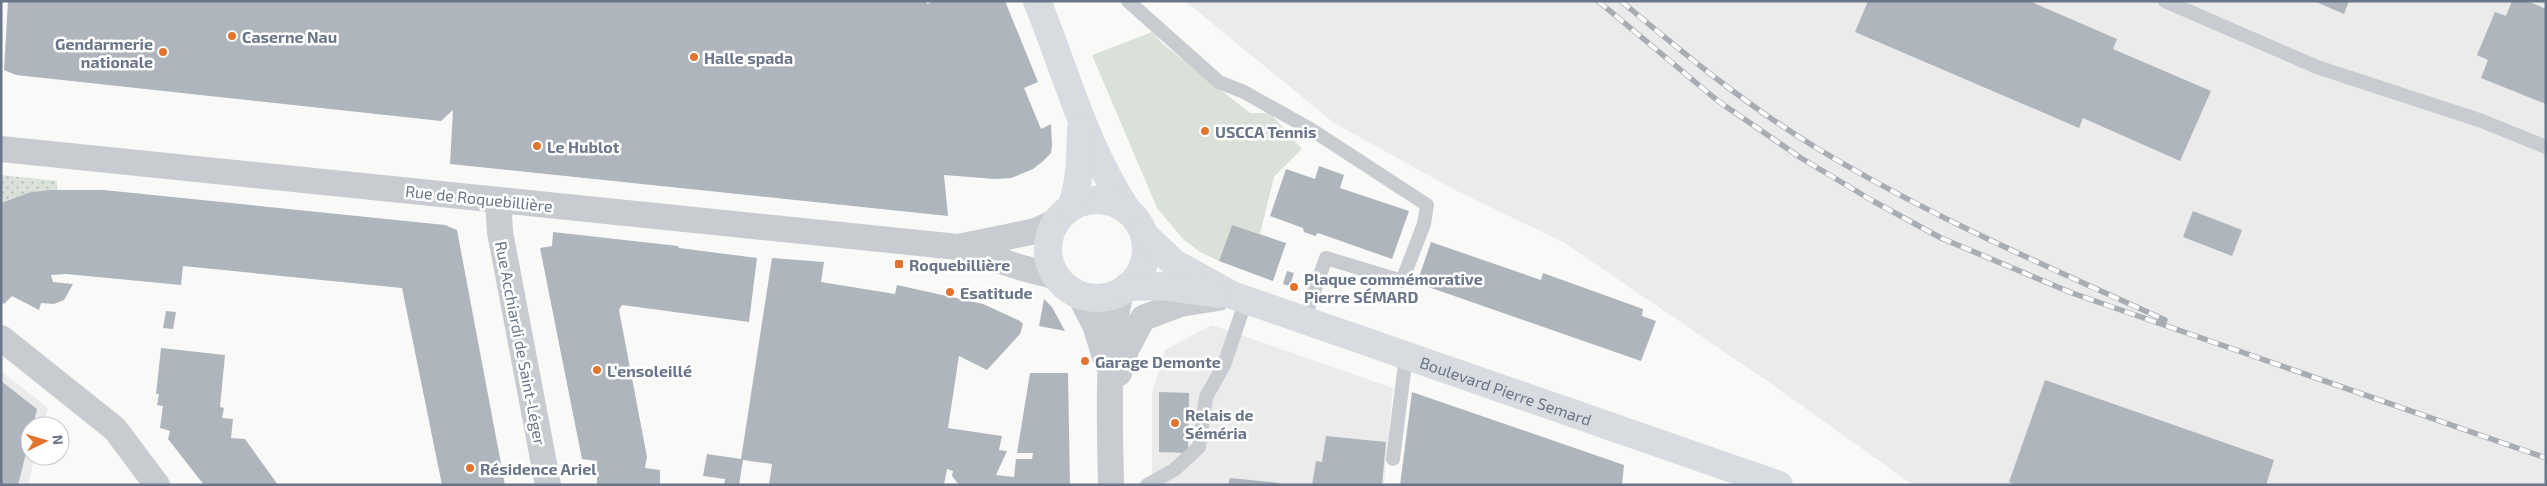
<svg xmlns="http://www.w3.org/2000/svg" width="2547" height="486" viewBox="0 0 2547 486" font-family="'Exo 2',sans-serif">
<defs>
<pattern id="green-dots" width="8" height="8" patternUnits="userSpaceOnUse" patternTransform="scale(1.25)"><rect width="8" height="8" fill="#dae1d8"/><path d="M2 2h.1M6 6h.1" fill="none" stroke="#b5bbb5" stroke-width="1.8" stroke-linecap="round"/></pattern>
</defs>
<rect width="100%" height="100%" fill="#f9faf7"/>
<path fill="#eaebea" d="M1185,1H2546V485H1913L1776,387L1563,242L1457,191L1334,123Z
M1212,325L1393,388L1384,485H1152V393L1165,350Z
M1,371L48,408L43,426H30V456H35L28,485H1Z"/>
<path fill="url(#green-dots)" d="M1,175L57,181V190L33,192L1,203Z"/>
<path fill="#dae1d8" d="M1152,32L1164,45L1250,113H1270L1302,149L1274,177L1260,234L1232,225L1219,261L1200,252L1183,239L1157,208L1092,55Z"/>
<path fill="#aeb5bc" d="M8,1H926L927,4L934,1H1005L1038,82L1024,88L1041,129L1051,124L1052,145L1051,153L1042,162L1033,169L1011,178L995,179L944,175L948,216L450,164L453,110L441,121L16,75L4,70Z
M1868,1H2029L2117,39L2113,49L2211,91L2180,161L2083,118L2079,128L1855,32Z
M2314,1H2349L2344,14Z
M2512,1H2527L2546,9V104L2481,78L2488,60L2477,55L2495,12L2506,16Z
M1319,166L1344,175L1340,188L1409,211L1392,259L1318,233L1315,236L1304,232L1303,228L1270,216L1286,169L1315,179Z
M51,190H104L445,225L457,230L505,485H442L402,288L183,266L181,285L66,274L51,275L53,282L73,284L64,300L54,304L41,303L39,310L12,296L4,304L1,302V203L31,192Z
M2193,211L2242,230L2232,256L2183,237Z
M1232,225L1286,243L1273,281L1219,261Z
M553,232L678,246L679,248L757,258L749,322L622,305L619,310L647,457L645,468L660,470V485H597V461L582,459L540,248L552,246Z
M1431,242L1541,280L1543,273L1643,309L1642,316L1656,321L1641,361L1417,283Z
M772,258L824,262L821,282L895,294L897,285L983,304L1020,321L1023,324L1020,334L987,370L959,356L948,428L1002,436L999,450L1007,451L996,475L1014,477L1016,459H1032L1033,453H1017L1030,373H1068L1070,485H959L952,476L953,471L947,469L944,485H769L772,464L743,460L739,485H724L725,479L703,476L707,454L741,459Z
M1287,271L1294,273L1290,286L1283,284Z
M1044,299L1052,307L1065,331L1039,326Z
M166,311L176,312L173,329L163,328Z
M161,348L225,355L220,407L224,408L222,418L233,419L231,438L245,439L278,485H204L168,439L170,431L160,428L163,406L157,405L159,394H156Z
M2045,380L2274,460L2266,485H2016L2009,482Z
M1,381L37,409L33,426H30V437L18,485H1Z
M1159,392L1189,393L1188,453L1159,452Z
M1412,392L1624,465L1622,485H1400Z
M1326,436L1386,442L1382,485H1312L1316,461L1322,462Z
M1230,478L1279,483V485H1228Z"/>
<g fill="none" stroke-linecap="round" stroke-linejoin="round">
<path stroke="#c8cbcf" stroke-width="14" d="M1128,1L1219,82L1244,92L1312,130L1427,205L1424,224L1402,281L1326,258L1304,320
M2165,1L2317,67L2482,121L2546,147
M1393,459L1406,356
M1147,485L1174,470L1199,447L1206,397L1224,365L1246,300"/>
<path stroke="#c8cbcf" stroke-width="26" d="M1,149L958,247L1019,267L1057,277
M498,200L500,232L548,485
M958,247L1036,231L1057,221
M1079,294L1095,325L1107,363
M1,338L115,429L157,485
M1119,373L1126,350L1143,318L1180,304L1218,298
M1111,485C1110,420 1106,355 1121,291"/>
<g stroke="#d8dbe0" stroke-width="28">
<path d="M1037,1C1066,72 1085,147 1128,211"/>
<circle cx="1097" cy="249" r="49"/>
<path d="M1071,207C1081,181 1080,156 1081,129"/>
<path id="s1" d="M1144,234L1174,263L1232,295L1779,485"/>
<path d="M1127,287L1160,286L1218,294"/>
</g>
<g stroke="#a8adb4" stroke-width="5.5">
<path id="rail" d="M1598,1L1718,101L1801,158L1873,201L1941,238L2072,293L2546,458
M1621,1C1683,53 1746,105 1815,147C1927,215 2046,266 2165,320"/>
</g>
<use href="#rail" stroke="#fff" stroke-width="4" stroke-dasharray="11" stroke-linecap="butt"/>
</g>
<g fill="#e3742e" stroke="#fff" stroke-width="2">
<circle cx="232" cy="36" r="5"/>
<circle cx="163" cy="52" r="5"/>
<circle cx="694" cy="57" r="5"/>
<circle cx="1205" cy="131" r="5"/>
<circle cx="537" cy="146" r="5"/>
<rect x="894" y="259" width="10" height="10" rx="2.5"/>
<circle cx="1294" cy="287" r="5"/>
<circle cx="950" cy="292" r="5"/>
<circle cx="1085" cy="361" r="5"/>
<circle cx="597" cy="370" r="5"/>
<circle cx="1175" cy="423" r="5"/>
<circle cx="470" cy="468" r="5"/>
</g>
<g text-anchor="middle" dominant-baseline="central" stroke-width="5" stroke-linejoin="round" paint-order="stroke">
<g font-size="16" font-weight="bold" fill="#697588" stroke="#fff" text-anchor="start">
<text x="242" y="36">Caserne Nau</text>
<text x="153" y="43" text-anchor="end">Gendarmerie<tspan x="153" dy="18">nationale</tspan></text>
<text x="704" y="57">Halle spada</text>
<text x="1215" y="131">USCCA Tennis</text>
<text x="547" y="146">Le Hublot</text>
<text x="909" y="264">Roquebillière</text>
<text x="1304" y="278">Plaque commémorative<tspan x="1304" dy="18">Pierre SÉMARD</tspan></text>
<text x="960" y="292">Esatitude</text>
<text x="1095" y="361">Garage Demonte</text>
<text x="607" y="370">L'ensoleillé</text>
<text x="1185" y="414">Relais de<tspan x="1185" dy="18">Séméria</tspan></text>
<text x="480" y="468">Résidence Ariel</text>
</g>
<g font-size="16" fill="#697588" stroke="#fff">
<text transform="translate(479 198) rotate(6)">Rue de Roquebillière</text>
<text transform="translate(521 343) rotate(79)">Rue Acchiardi de Saint-Léger</text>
<text stroke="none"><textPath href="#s1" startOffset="398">Boulevard Pierre Semard</textPath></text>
</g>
</g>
<rect width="2547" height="486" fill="none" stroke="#697588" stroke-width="5"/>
<g transform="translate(45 441) rotate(85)"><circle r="24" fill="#ffffff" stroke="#c3c8cf"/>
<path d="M0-4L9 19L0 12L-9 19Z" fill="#e3742e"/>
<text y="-8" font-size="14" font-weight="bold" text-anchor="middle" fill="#697588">N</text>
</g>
</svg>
